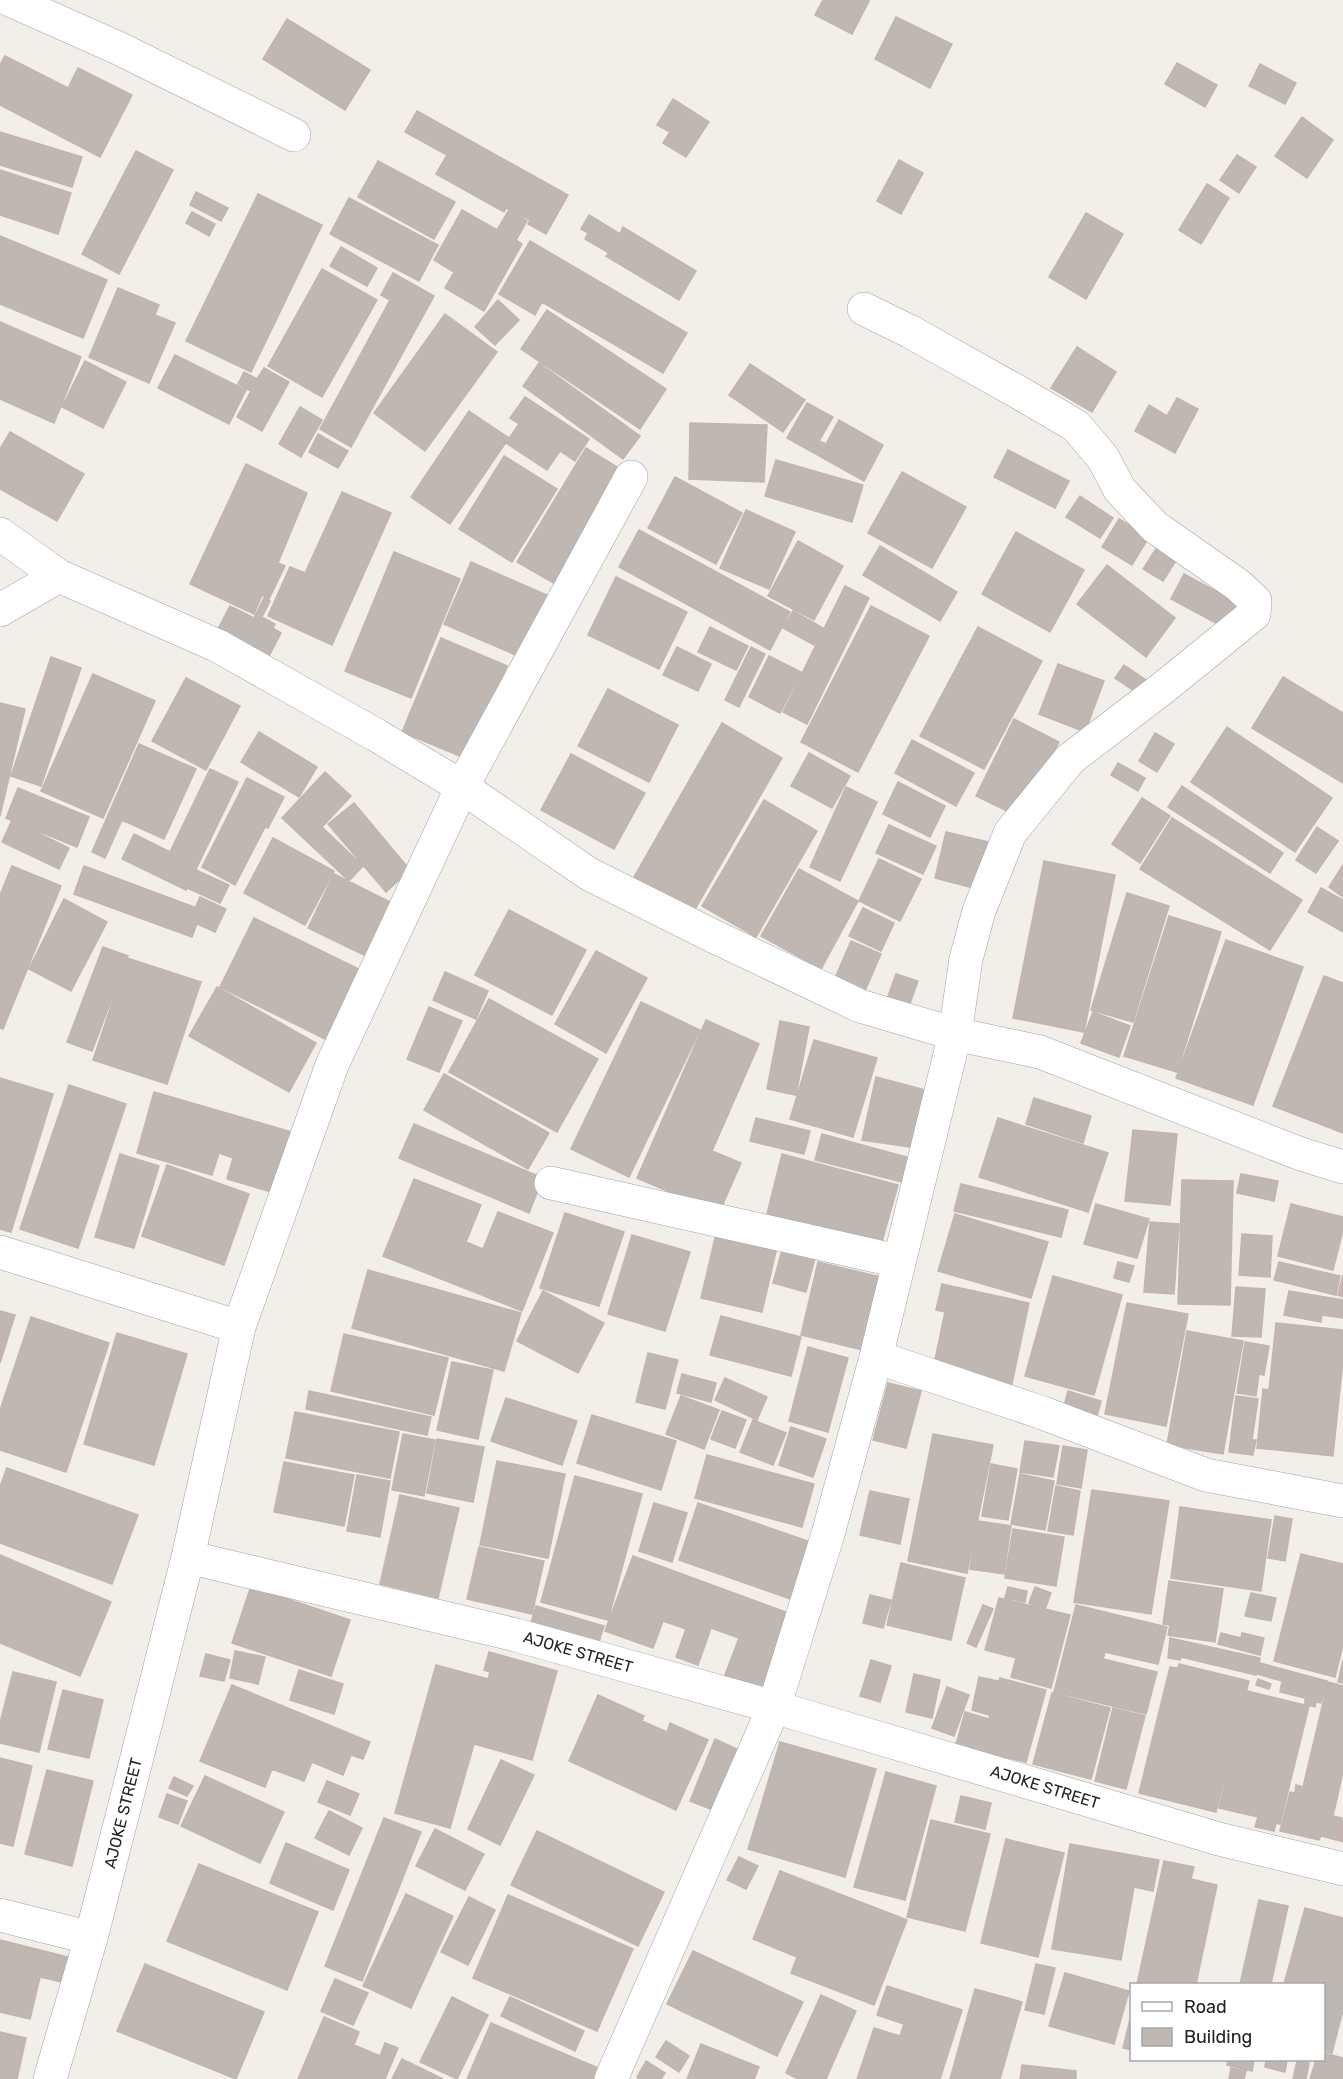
<svg xmlns="http://www.w3.org/2000/svg" width="1343" height="2079" viewBox="0 0 1343 2079" font-family="Rubik,sans-serif">
<rect width="100%" height="100%" fill="#f2eee9"/>
<path fill="#bfb7b2" stroke="#c3b4ac" stroke-width="1.5" d="M823,0H867L869,1L852,34L815,15Z
M896,17L952,44L930,88L875,59Z
M287,19L370,70L345,110L263,59Z
M5,56L68,88L78,68L132,95L100,157L0,105V65Z
M1177,63L1217,85L1205,107L1165,84Z
M1260,64L1296,83L1285,104L1249,86Z
M673,99L709,122L686,157L663,143L670,132L657,125Z
M417,111L568,195L546,234L528,224L530,220L506,208L504,212L436,174L447,155L405,132Z
M1302,117L1333,140L1307,178L1275,156Z
M0,132L82,157L72,187L0,165Z
M136,151L173,170L119,274L82,254Z
M1237,155L1256,167L1239,193L1220,180Z
M899,160L923,173L901,214L877,201Z
M378,161L455,202L434,239L358,197Z
M0,170L71,193L58,234L0,215Z
M1207,184L1229,198L1201,244L1179,230Z
M196,192L228,208L221,221L190,205Z
M258,194L322,225L251,372L186,341Z
M349,198L438,245L419,281L330,234Z
M462,210L497,230L509,210L527,221L516,240L522,244L484,311L445,288L454,272L434,260Z
M192,212L215,224L209,236L186,223Z
M1086,213L1123,234L1086,299L1049,277Z
M589,215L620,234L623,227L696,271L679,300L606,256L609,253L585,239L588,233L581,229Z
M0,236L107,280L83,338L0,304Z
M530,241L687,333L663,373L542,302L535,315L499,294Z
M341,247L377,268L367,286L330,266Z
M322,269L377,300L322,397L268,366Z
M393,273L434,296L351,447L320,429L390,300L381,295Z
M118,288L159,305L155,315L175,323L149,383L89,357Z
M498,300L519,320L495,345L475,327Z
M547,310L666,389L640,429L521,349Z
M445,314L497,352L425,451L374,413Z
M0,322L81,357L54,423L0,399Z
M1077,347L1116,372L1092,412L1051,388Z
M175,355L246,390L229,424L158,388Z
M85,361L126,382L103,428L62,407Z
M539,363L640,436L623,459L523,386Z
M750,364L805,400L783,432L729,395Z
M264,368L289,382L262,431L237,417L251,391L238,384L244,372L257,379Z
M525,397L589,439L575,461L560,451L547,470L506,443L519,424L510,418Z
M1177,398L1198,409L1175,453L1135,431L1149,405L1167,416Z
M807,403L833,417L819,441L826,444L839,420L883,445L864,481L787,438Z
M300,407L322,420L301,457L279,444Z
M469,411L509,438L450,524L411,497Z
M690,423L767,425L764,482L689,479Z
M10,432L84,474L57,521L0,489V449Z
M318,434L348,451L338,468L309,452Z
M586,448L625,472L557,585L517,562Z
M1008,450L1069,481L1055,508L994,477Z
M504,456L557,489L512,562L459,529Z
M776,460L863,485L852,522L765,496Z
M246,464L307,493L278,563L285,566L269,599L262,595L254,614L190,584Z
M902,472L966,507L932,568L868,533Z
M675,477L742,513L716,564L648,528Z
M342,492L391,513L332,645L268,616L290,567L305,573Z
M1080,496L1113,518L1100,538L1066,517Z
M746,510L795,532L769,589L720,568Z
M1119,519L1149,537L1132,565L1102,547Z
M639,530L790,612L770,650L619,567Z
M1016,532L1084,570L1050,632L982,594Z
M798,541L843,566L814,620L768,596Z
M1159,544L1179,556L1163,581L1143,569Z
M880,546L957,592L940,621L863,575Z
M394,552L460,579L411,698L345,671Z
M471,562L551,597L525,659L444,624Z
M1107,565L1175,618L1146,657L1077,604Z
M1184,574L1240,604L1227,629L1171,599Z
M616,577L687,612L659,669L588,635Z
M845,586L869,598L807,724L783,712Z
M264,598L270,601L262,617L275,624L273,628L281,633L269,656L218,629L230,606L254,618Z
M871,606L929,636L858,772L801,742Z
M793,611L823,628L814,645L783,628Z
M710,627L748,646L736,670L698,652Z
M978,627L1042,661L984,769L920,736Z
M441,638L507,666L467,759L402,732Z
M677,647L711,664L698,691L663,675Z
M751,647L765,654L739,707L725,700Z
M769,656L801,672L780,713L749,697Z
M51,657L81,668L41,786L11,776Z
M1058,664L1104,681L1085,732L1039,714Z
M1124,665L1149,682L1140,695L1115,678Z
M93,674L155,701L103,818L41,791Z
M1283,677L1343,713V783L1252,728Z
M186,678L240,706L206,770L152,741Z
M608,689L678,725L649,782L578,746Z
M0,703L25,709L0,816Z
M1014,719L1059,742L1021,818L976,796Z
M722,723L782,758L690,918L630,884Z
M1227,727L1332,798L1295,852L1191,782Z
M259,732L317,767L299,797L241,762Z
M1155,733L1174,744L1157,772L1139,761Z
M912,740L974,773L956,806L895,773Z
M139,744L196,769L164,839L122,820L105,858L92,852Z
M809,753L850,776L832,808L791,786Z
M571,754L645,793L614,849L541,810Z
M1118,763L1145,778L1138,791L1111,775Z
M210,769L238,782L186,890L122,859L134,834L170,852Z
M325,772L351,796L322,827L363,866L349,881L282,818Z
M247,778L284,797L268,828L265,827L235,885L202,867Z
M898,782L945,806L930,837L883,814Z
M1182,786L1283,853L1270,873L1168,807Z
M846,787L877,802L840,881L810,867Z
M18,788L89,817L77,847L6,818Z
M1142,798L1170,816L1140,863L1112,844Z
M764,800L817,831L756,937L702,906Z
M354,803L410,870L386,892L328,824Z
M1172,818L1302,900L1270,950L1140,869Z
M12,820L69,848L59,869L2,842Z
M889,825L936,846L923,874L876,853Z
M1317,827L1338,841L1316,873L1296,860Z
M946,832L997,844L985,891L935,878Z
M273,838L334,871L305,925L244,893Z
M879,859L921,879L900,921L859,901Z
M1044,861L1115,875L1084,1032L1013,1018Z
M1343,865V897L1329,887Z
M12,866L61,886L3,1029L0,1028V895Z
M84,866L202,910L192,937L74,894Z
M799,869L858,901L821,969L761,936Z
M196,870L229,885L220,903L187,888Z
M334,874L394,904L368,957L308,928Z
M1321,888L1343,900V932L1308,912Z
M1127,893L1169,906L1133,1022L1091,1010Z
M200,897L226,909L215,932L197,924L204,910L196,906Z
M64,899L107,922L71,991L29,969Z
M863,908L894,923L881,951L849,936Z
M509,910L586,950L552,1015L475,975Z
M1169,916L1221,932L1177,1072L1124,1056Z
M254,918L363,971L329,1041L220,987Z
M1226,940L1303,967L1253,1105L1176,1078Z
M851,941L881,954L865,991L835,978Z
M103,947L128,956L92,1051L67,1042Z
M596,951L647,978L606,1053L555,1024Z
M127,958L201,982L167,1084L93,1060Z
M445,972L488,991L476,1019L433,1000Z
M896,974L918,981L908,1009L886,1002Z
M1324,976L1343,983V1133L1273,1106Z
M217,987L316,1043L289,1092L189,1036Z
M489,999L598,1059L557,1132L449,1072Z
M641,1002L700,1030L629,1177L571,1149Z
M429,1007L462,1021L439,1072L407,1059Z
M1093,1012L1130,1026L1119,1057L1081,1043Z
M706,1020L759,1044L712,1151L741,1163L719,1213L637,1178Z
M780,1021L809,1027L796,1095L767,1089Z
M814,1040L877,1058L853,1137L790,1119Z
M444,1074L549,1133L528,1169L424,1110Z
M876,1077L933,1092L917,1148L862,1140Z
M0,1078L53,1094L11,1232L0,1229Z
M69,1085L126,1104L78,1248L20,1229Z
M154,1092L302,1135L285,1196L227,1179L233,1158L219,1153L212,1175L137,1153Z
M1034,1098L1091,1116L1083,1143L1026,1124Z
M756,1118L810,1131L804,1154L750,1141Z
M998,1118L1108,1153L1088,1212L979,1177Z
M414,1124L543,1178L529,1213L399,1158Z
M1133,1130L1177,1134L1170,1205L1125,1201Z
M822,1134L921,1161L914,1185L815,1160Z
M120,1154L159,1166L134,1248L95,1237Z
M782,1154L898,1185L881,1245L767,1214Z
M167,1165L249,1194L224,1265L142,1236Z
M1241,1174L1278,1181L1274,1201L1237,1193Z
M414,1179L481,1205L466,1242L483,1249L498,1212L553,1233L522,1311L383,1256Z
M1182,1180L1233,1181L1230,1305L1178,1304Z
M961,1184L1068,1210L1061,1237L954,1211Z
M1096,1204L1149,1219L1137,1258L1084,1244Z
M1291,1204L1343,1217V1230L1333,1270L1278,1256Z
M565,1213L624,1232L599,1306L540,1288Z
M955,1214L1048,1242L1031,1298L938,1271Z
M1150,1222L1179,1224L1174,1294L1144,1292Z
M716,1234L777,1247L762,1312L701,1298Z
M1242,1234L1272,1236L1270,1277L1239,1275Z
M632,1235L690,1252L665,1331L608,1314Z
M782,1250L815,1258L806,1292L773,1283Z
M818,1262L885,1278L867,1351L801,1335Z
M1118,1262L1134,1266L1129,1282L1114,1278Z
M1279,1262L1340,1276L1336,1295L1274,1280Z
M368,1270L521,1313L504,1371L352,1328Z
M1343,1275V1297L1338,1295Z
M1053,1276L1122,1295L1094,1395L1025,1376Z
M942,1284L1029,1303L1010,1393L933,1369L945,1312L936,1310Z
M1236,1287L1265,1289L1261,1337L1232,1336Z
M543,1291L604,1323L578,1373L517,1341Z
M1289,1291L1343,1300V1318L1322,1315L1321,1322L1284,1315Z
M1127,1303L1188,1314L1166,1426L1105,1414Z
M0,1311L15,1315L0,1363Z
M721,1316L801,1337L791,1376L710,1355Z
M31,1317L109,1343L66,1472L0,1450V1410Z
M1276,1323L1343,1330V1360L1333,1456L1257,1448L1263,1389L1269,1390Z
M1187,1331L1243,1341L1223,1454L1167,1445Z
M117,1333L187,1354L154,1465L84,1444Z
M344,1334L448,1358L434,1415L331,1391Z
M1245,1342L1269,1346L1264,1375L1259,1374L1256,1396L1237,1393Z
M808,1347L848,1358L828,1432L789,1421Z
M648,1353L678,1360L665,1409L636,1402Z
M452,1362L493,1370L478,1439L437,1430Z
M682,1374L716,1383L711,1402L677,1393Z
M725,1378L767,1397L757,1420L715,1400Z
M888,1383L921,1391L906,1448L873,1440Z
M309,1391L431,1417L427,1435L306,1409Z
M1068,1391L1101,1401L1096,1420L1063,1410Z
M681,1396L719,1410L704,1449L666,1434Z
M1236,1396L1258,1399L1252,1440H1256L1253,1455L1229,1452Z
M506,1398L577,1421L562,1465L491,1441Z
M722,1411L746,1420L735,1448L711,1439Z
M295,1412L399,1432L390,1478L286,1458Z
M592,1415L676,1441L661,1490L577,1463Z
M753,1420L786,1433L773,1465L740,1452Z
M791,1427L826,1439L813,1477L779,1465Z
M403,1434L435,1440L424,1496L392,1490Z
M933,1434L993,1445L967,1573L908,1561Z
M437,1439L484,1447L473,1502L427,1493Z
M1025,1441L1059,1446L1053,1477L1020,1472Z
M1063,1446L1087,1450L1081,1488L1057,1484Z
M707,1455L814,1484L802,1527L695,1498Z
M497,1461L565,1474L548,1558L480,1545Z
M284,1462L354,1475L344,1526L274,1512Z
M991,1464L1017,1469L1008,1520L982,1516Z
M7,1468L138,1515L112,1584L0,1543V1487Z
M1020,1474L1054,1481L1045,1530L1011,1524Z
M357,1475L390,1481L380,1537L347,1531Z
M575,1476L642,1494L608,1620L541,1602Z
M1056,1486L1080,1491L1073,1535L1048,1531Z
M1092,1490L1169,1501L1151,1614L1074,1602Z
M870,1491L909,1499L900,1544L860,1535Z
M400,1495L459,1508L438,1598L380,1584Z
M654,1503L687,1513L672,1562L639,1551Z
M698,1503L819,1545L799,1602L679,1560Z
M1180,1507L1271,1520L1261,1591L1171,1578Z
M1275,1516L1292,1519L1285,1561L1268,1558Z
M978,1521L1011,1526L1004,1574L970,1569Z
M1013,1529L1064,1537L1056,1586L1005,1578Z
M479,1547L544,1561L532,1614L467,1599Z
M1301,1554L1343,1564V1645L1335,1677L1274,1661Z
M0,1555L111,1602L80,1676L0,1643Z
M633,1556L799,1617L771,1692L725,1675L739,1638L711,1628L698,1665L676,1657L686,1629L663,1621L653,1648L605,1631Z
M901,1563L965,1578L951,1640L887,1625Z
M254,1577L282,1586L279,1596L350,1620L331,1676L232,1643Z
M1169,1581L1223,1589L1215,1642L1168,1635L1170,1625L1163,1624Z
M1008,1587L1027,1591L1025,1602L1005,1598Z
M1035,1587L1051,1593L1045,1609L1029,1603Z
M1251,1593L1276,1598L1271,1621L1245,1616Z
M870,1595L891,1600L883,1628L863,1623Z
M999,1598L1070,1615L1051,1688L1011,1677L1016,1658L985,1650Z
M983,1605L993,1609L976,1647L967,1643Z
M1076,1605L1167,1627L1158,1664L1105,1652L1103,1659L1157,1672L1146,1714L1054,1692Z
M536,1606L604,1626L597,1648L530,1627Z
M1221,1633L1241,1638L1242,1633L1264,1638L1260,1655L1218,1644Z
M1170,1638L1260,1658L1256,1675L1181,1657L1180,1660L1168,1658Z
M235,1651L265,1657L258,1684L230,1678Z
M489,1652L557,1671L532,1760L474,1744L450,1828L395,1813L436,1665L488,1679L490,1672L484,1670Z
M206,1654L230,1660L224,1681L200,1676Z
M871,1660L891,1666L880,1702L860,1696Z
M1343,1660V1683L1338,1682Z
M1260,1663L1327,1681L1321,1703L1316,1702L1315,1707L1305,1704V1698L1280,1692L1282,1681L1257,1674Z
M1179,1664L1249,1681L1216,1812L1139,1793L1170,1667L1178,1668Z
M299,1670L343,1684L334,1714L290,1700Z
M13,1672L56,1682L39,1752L0,1743V1723Z
M914,1674L940,1680L932,1718L906,1712Z
M979,1677L998,1681L989,1715L972,1710Z
M1000,1678L1046,1690L1026,1762L1004,1757L1002,1765L954,1752L965,1712L989,1719Z
M1258,1679L1271,1684L1269,1689L1256,1685Z
M1328,1682L1343,1686V1772L1333,1816L1342,1818L1337,1840L1321,1836L1319,1840L1280,1831L1290,1792L1295,1793L1296,1785L1303,1787Z
M232,1685L370,1742L363,1759L351,1755L343,1775L312,1762L304,1781L272,1769L265,1787L200,1761Z
M947,1687L969,1695L954,1736L932,1728Z
M63,1690L103,1700L89,1758L48,1749Z
M1247,1691L1309,1706L1280,1824L1276,1823L1274,1831L1255,1827L1258,1817L1219,1808Z
M1052,1693L1110,1708L1091,1779L1033,1764Z
M598,1695L644,1716L642,1721L667,1732L670,1723L708,1740L676,1810L569,1761Z
M1113,1708L1145,1716L1126,1789L1095,1781Z
M715,1739L745,1753L721,1813L690,1801Z
M780,1742L876,1769L845,1877L748,1849Z
M0,1758L32,1766L13,1846L0,1843Z
M501,1760L534,1775L500,1845L468,1829Z
M47,1770L93,1781L72,1866L25,1854Z
M886,1772L936,1786L905,1900L854,1887Z
M205,1776L284,1812L260,1863L181,1826Z
M174,1777L193,1786L187,1796L169,1788Z
M327,1781L359,1794L350,1815L318,1802Z
M167,1794L187,1801L178,1824L159,1817Z
M961,1796L991,1803L985,1829L955,1822Z
M329,1811L362,1828L349,1855L315,1838Z
M384,1818L421,1832L362,1981L325,1966Z
M931,1820L990,1834L965,1931L907,1917Z
M1343,1820V1842L1338,1840Z
M435,1829L484,1854L465,1890L416,1866Z
M537,1831L664,1892L638,1946L511,1885Z
M1006,1839L1064,1853L1038,1957L981,1943Z
M286,1843L349,1870L333,1910L270,1883Z
M1070,1844L1159,1860L1153,1891L1134,1887L1121,1960L1052,1949Z
M739,1857L758,1866L746,1889L727,1880Z
M1164,1861L1194,1867L1191,1879L1217,1885L1196,1984H1137Z
M199,1864L318,1912L287,1990L167,1941Z
M780,1871L907,1920L874,2005L791,1973L797,1957L753,1939Z
M406,1894L453,1916L411,2008L363,1986Z
M508,1895L633,1949L597,2031L473,1978Z
M469,1897L495,1910L468,1965L441,1952Z
M1259,1900L1288,1906L1271,1984H1240Z
M1305,1908L1343,1918V2010L1332,2053L1324,2051V1984H1284Z
M0,1940L68,1957L62,1982L40,1977L30,2019L0,2012Z
M693,1951L803,2002L777,2056L667,2004Z
M145,1964L264,2012L236,2079L117,2031Z
M1036,1964L1055,1968L1044,2014L1025,2010Z
M1065,1973L1129,1991L1114,2044L1049,2026Z
M335,1979L368,1993L353,2025L321,2011Z
M887,1986L962,2010L940,2079H857L874,2028L900,2036L904,2024L877,2015Z
M975,1989L1022,2002L1000,2079H950Z
M821,1995L856,2011L826,2079H798L786,2073Z
M452,1997L488,2015L457,2079L420,2062Z
M510,1997L584,2031L575,2051L501,2016Z
M685,1998L702,2005L696,2018L679,2010Z
M1132,2011V2050L1123,2048Z
M324,2017L359,2032L354,2045L380,2056L385,2043L398,2048L385,2079H298Z
M491,2023L603,2070L600,2079H467Z
M0,2032L26,2038L17,2079H0Z
M666,2041L689,2056L679,2072L656,2057Z
M701,2044L759,2067L754,2079H687Z
M1324,2053L1343,2058V2079H1310L1316,2060H1324Z
M402,2059L443,2079H392Z
M1228,2060H1254L1252,2071L1227,2065Z
M1266,2060H1287L1285,2072L1265,2067Z
M646,2061L665,2073L661,2079H640L637,2077Z
M1297,2061L1309,2063L1306,2079H1293Z
M1022,2065L1076,2071V2079H1020Z
M1231,2068L1246,2071L1244,2079H1229Z"/>
<g fill="none" stroke-linecap="round" stroke-linejoin="round">
<g stroke="#a3a3a3" stroke-width="34">
<path id="minor" d="M10,0L118,48L294,135
M0,534L59,576L218,646L376,735L462,787L589,874L713,936L860,1006L955,1034L1040,1052L1301,1154L1343,1167
M0,610L59,576
M551,1183L898,1261
M0,1252L239,1327
M876,1357L1043,1413L1206,1475L1343,1501
M188,1557L239,1327L332,1065L462,787L631,477
M0,1915L91,1938L50,2079
M91,1938L188,1557L516,1635L774,1707L1219,1839L1343,1869
M611,2079L774,1707L828,1534L876,1357L955,1034L966,959L979,911L1010,833L1070,759L1163,688L1254,614L1255,601L1238,585L1155,527L1120,490L1103,458L1076,426L1025,396L911,332L864,309"/>
</g>
<use href="#minor" stroke="#fff" stroke-width="33"/>
</g>
<g text-anchor="middle" dominant-baseline="central" stroke-width="4.5" stroke-linejoin="round" paint-order="stroke">
<g font-size="16" fill="#222" stroke="#fff">
<text transform="translate(578 1652) rotate(16)">AJOKE STREET</text>
<text transform="translate(1045 1787) rotate(17)">AJOKE STREET</text>
<text transform="translate(123 1813) rotate(-76)">AJOKE STREET</text>
</g>
</g>
<rect x="1130" y="1983" width="195" height="78" fill="#ffffff" stroke="#a7a7a7" stroke-width="1.5"/>
<rect x="1142" y="2002" width="30" height="9" fill="#ffffff" stroke="#a7a7a7" stroke-width="1.5"/>
<text x="1184" y="2013" font-size="18" fill="#222222">Road</text>
<rect x="1142" y="2028" width="30" height="18" fill="#bfb7b2" stroke="#a7a7a7" stroke-width="1.5"/>
<text x="1184" y="2043" font-size="18" fill="#222222">Building</text>
</svg>
